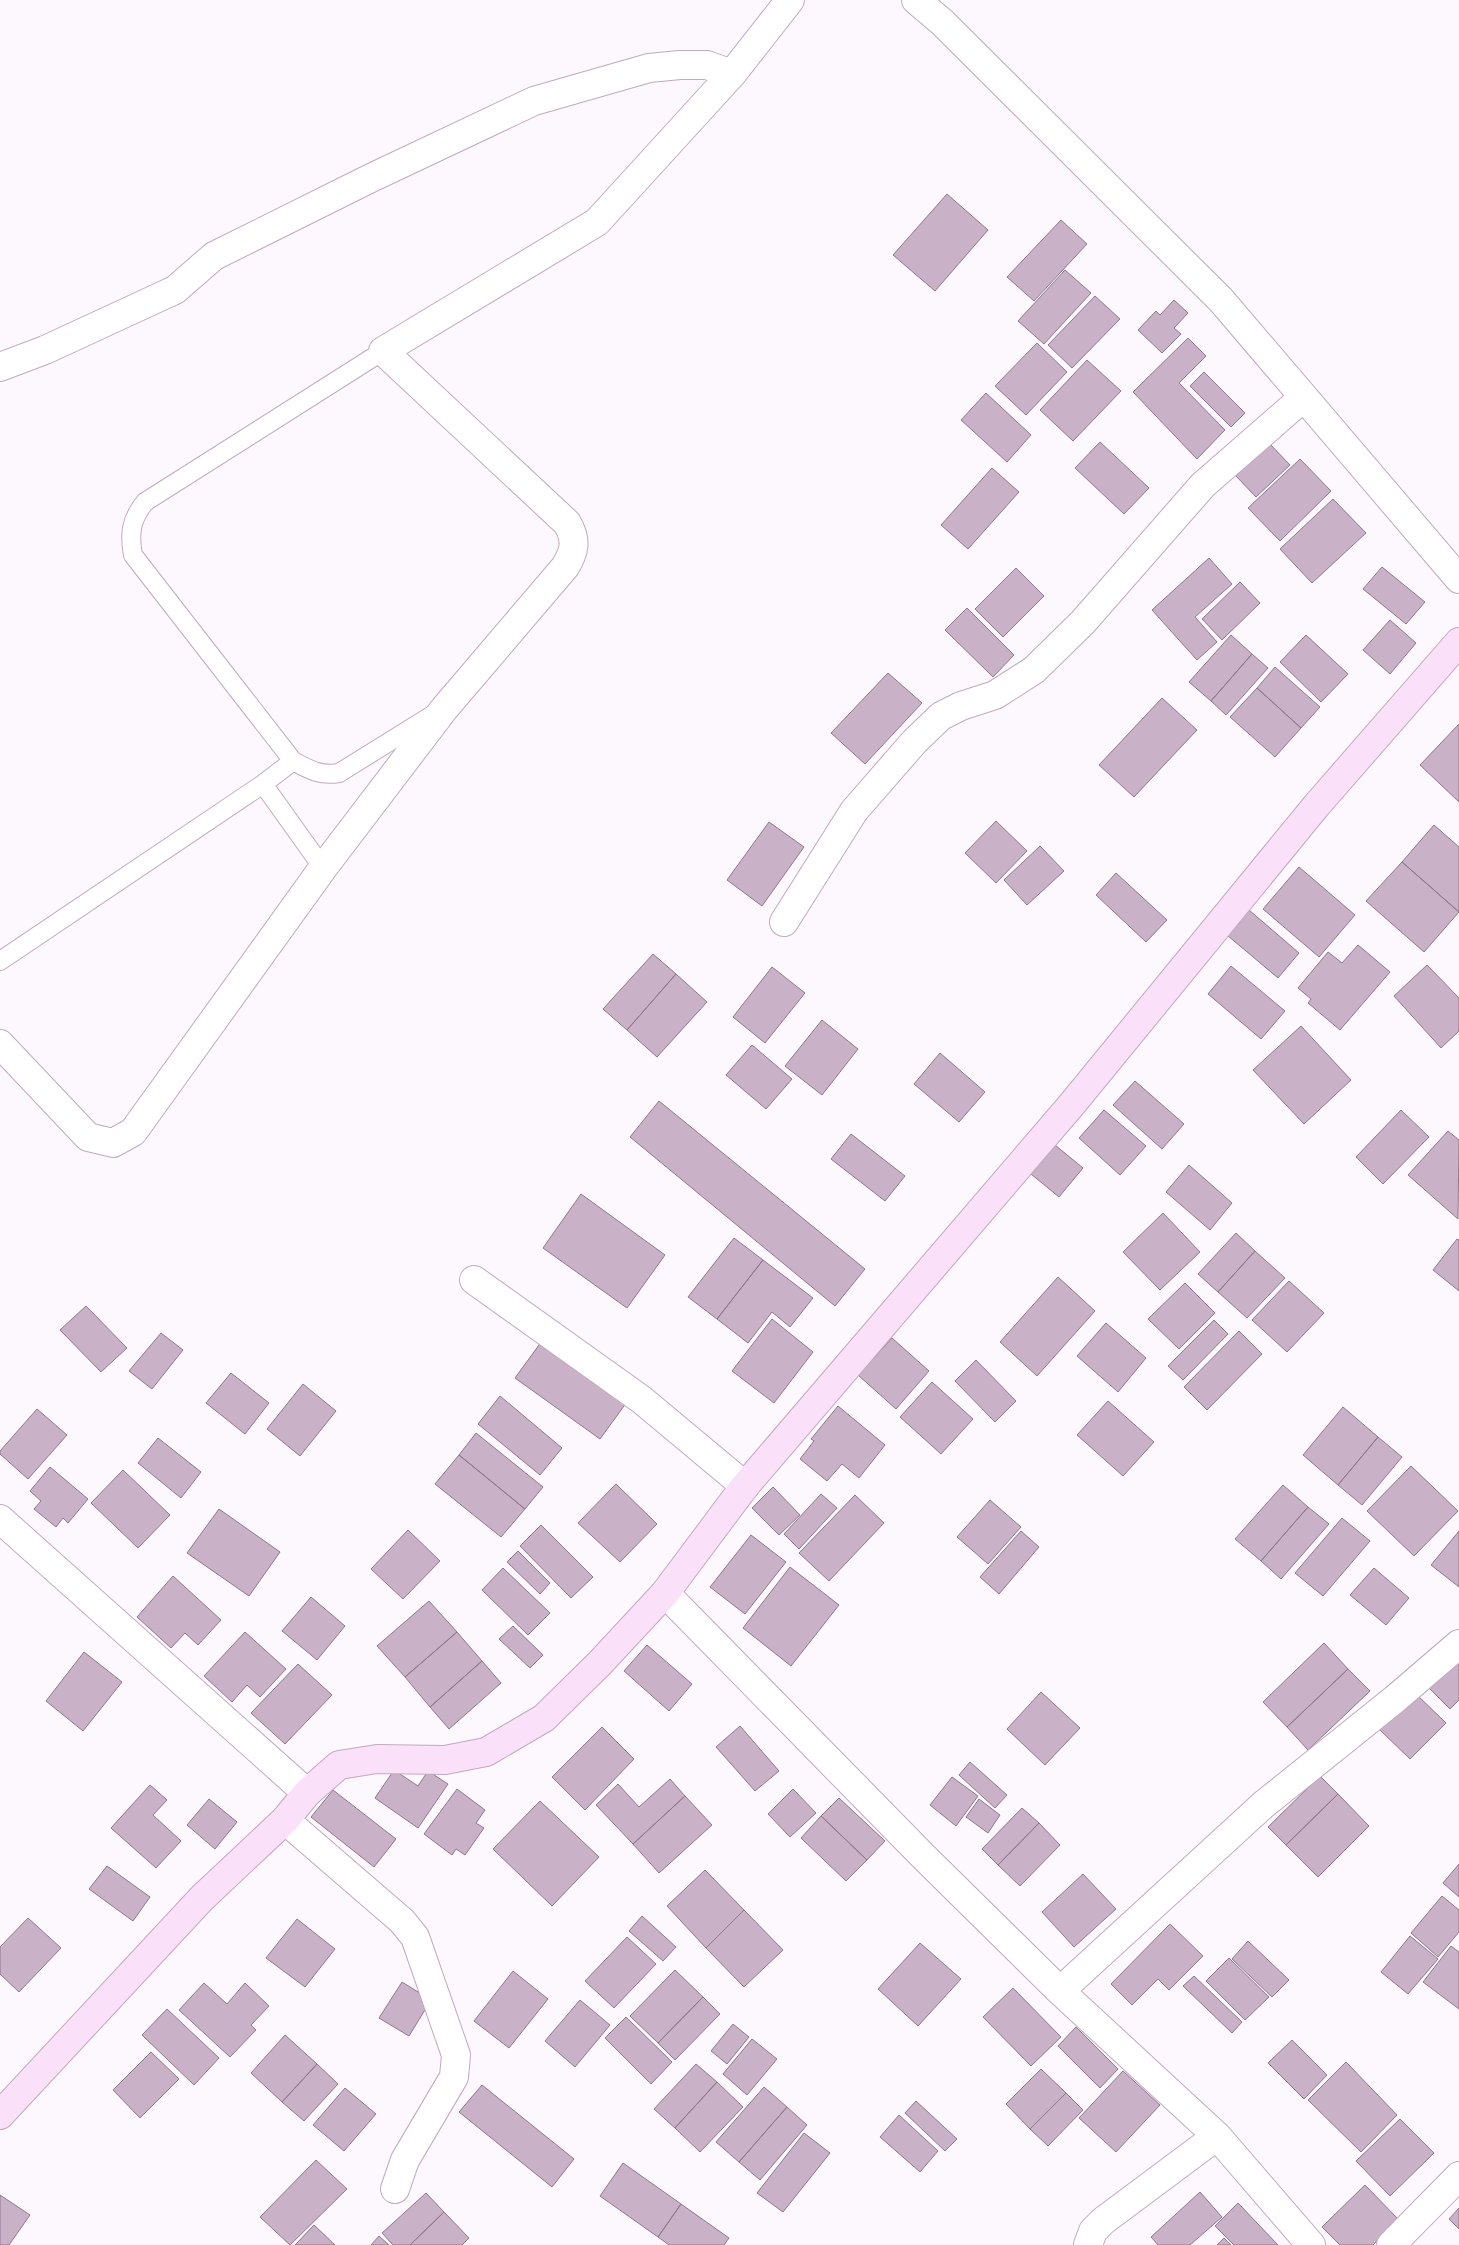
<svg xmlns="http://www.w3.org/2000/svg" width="1459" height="2245" viewBox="0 0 1459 2245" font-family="'Fira Sans Condensed',sans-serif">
<rect width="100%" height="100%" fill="#fdf8fd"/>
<path fill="#c9b1c8" stroke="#8e788d" d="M947,194L988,230L935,291L893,255Z
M1061,220L1087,244L1034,301L1007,277Z
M1065,270L1091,293L1044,344L1018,321Z
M1095,296L1120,319L1072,368L1048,345Z
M1174,300L1188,313L1174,328L1181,334L1162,353L1138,330L1156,311L1160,315Z
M1188,338L1206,356L1179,383L1225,430L1197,459L1133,392Z
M1037,343L1067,372L1026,415L995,386Z
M1087,360L1121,391L1073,441L1040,410Z
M1204,372L1245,413L1231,427L1190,386Z
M986,393L1031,435L1007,462L961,420Z
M1100,442L1149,488L1124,514L1075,468Z
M1268,442L1290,465L1256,497L1235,475Z
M1300,459L1331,491L1280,541L1248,508Z
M992,468L1019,492L968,549L941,525Z
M1333,499L1366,533L1312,583L1280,549Z
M1209,558L1232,584L1195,617L1217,642L1197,660L1152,610Z
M1382,567L1425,602L1406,624L1363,589Z
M1016,568L1044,596L1003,637L975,609Z
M1240,582L1260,603L1222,640L1202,619Z
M967,608L1014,655L993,677L945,630Z
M1390,620L1416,643L1390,674L1363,650Z
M1231,635L1252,654L1211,701L1189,682Z
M1306,635L1348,674L1321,702L1280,662Z
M1252,654L1268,668L1226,715L1211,701Z
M1275,667L1320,707L1301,728L1257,688Z
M888,673L922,703L865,764L831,733Z
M1257,688L1301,728L1275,757L1230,717Z
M1162,698L1197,730L1134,797L1099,765Z
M1459,724V802L1420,765Z
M996,821L1027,851L996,883L965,853Z
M769,822L804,847L762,906L727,880Z
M1434,825L1459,847V912L1402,862Z
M1040,846L1064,871L1027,905L1004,880Z
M1402,862L1459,912L1424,952L1366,901Z
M1299,867L1355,915L1319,957L1263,909Z
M1116,873L1167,920L1146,942L1096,895Z
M1249,910L1299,953L1278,978L1227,935Z
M1358,945L1390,972L1340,1030L1308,1003L1311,999L1298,988L1328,952L1342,963Z
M653,954L676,974L627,1030L603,1009Z
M1427,965L1459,998V1031L1441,1048L1394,996Z
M1231,966L1285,1011L1261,1039L1208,994Z
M772,967L805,993L765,1043L733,1017Z
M676,974L707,1002L657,1057L627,1030Z
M822,1020L858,1049L822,1095L785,1066Z
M1301,1026L1351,1080L1304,1124L1253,1070Z
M752,1045L792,1079L766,1109L726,1075Z
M940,1053L985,1092L959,1122L914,1084Z
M1135,1081L1184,1124L1162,1149L1113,1105Z
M659,1101L865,1269L835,1306L630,1137Z
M1104,1110L1146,1146L1120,1175L1079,1138Z
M1401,1110L1429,1137L1383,1184L1356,1157Z
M1448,1131L1459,1140L1458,1219L1408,1175Z
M851,1134L905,1176L885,1201L831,1159Z
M1055,1145L1083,1168L1059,1197L1031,1174Z
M1189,1165L1232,1203L1210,1230L1166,1192Z
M581,1194L665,1255L627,1308L543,1248Z
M1163,1213L1200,1252L1160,1290L1123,1252Z
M1236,1233L1255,1251L1218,1292L1198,1274Z
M734,1238L763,1260L717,1319L688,1297Z
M1457,1239L1459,1240V1291L1433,1270Z
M1255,1251L1285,1278L1247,1318L1218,1292Z
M763,1260L813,1298L790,1327L772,1312L748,1343L717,1319Z
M1058,1277L1095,1311L1037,1376L1000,1342Z
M1289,1281L1324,1313L1287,1352L1252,1320Z
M1185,1283L1215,1313L1179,1349L1148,1319Z
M86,1306L127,1348L101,1372L60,1330Z
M772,1319L813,1352L774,1403L732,1371Z
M1214,1320L1228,1334L1183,1380L1168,1366Z
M1106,1323L1146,1358L1118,1392L1077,1356Z
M1239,1331L1262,1354L1207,1410L1184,1387Z
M161,1333L183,1350L152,1389L129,1371Z
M547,1334L632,1395L600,1439L515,1378Z
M892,1338L929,1371L896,1409L858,1375Z
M976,1360L1016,1401L995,1422L955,1381Z
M231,1373L269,1403L245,1434L206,1403Z
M932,1382L973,1419L941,1454L900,1417Z
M303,1384L336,1411L300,1456L267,1429Z
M500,1396L562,1448L540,1475L478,1424Z
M1108,1401L1154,1442L1123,1476L1077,1435Z
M838,1406L885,1445L859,1478L842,1464L827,1481L800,1459L814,1441L811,1439Z
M1343,1407L1378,1437L1338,1485L1303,1455Z
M37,1409L67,1435L28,1479L0,1454V1451Z
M476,1433L543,1487L525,1509L459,1455Z
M1378,1437L1402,1457L1362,1505L1338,1485Z
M158,1438L201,1472L181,1498L138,1463Z
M459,1455L525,1509L501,1537L435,1484Z
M1411,1466L1458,1511L1414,1556L1367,1511Z
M50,1467L88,1499L68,1523L63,1518L56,1527L34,1509L41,1501L30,1491Z
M123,1470L170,1515L138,1548L91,1503Z
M616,1484L657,1524L620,1562L578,1523Z
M1283,1485L1308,1507L1261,1561L1235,1539Z
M773,1487L800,1515L779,1535L752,1508Z
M821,1494L837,1508L799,1549L784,1534Z
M855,1495L884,1523L829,1581L799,1553Z
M990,1500L1021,1527L988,1564L957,1537Z
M1308,1507L1329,1524L1281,1579L1261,1561Z
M219,1509L280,1552L249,1596L187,1553Z
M1342,1518L1370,1541L1323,1596L1295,1573Z
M541,1525L593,1577L571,1598L520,1546Z
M408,1530L440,1561L403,1599L371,1569Z
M1021,1531L1039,1547L999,1594L980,1577Z
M1459,1531V1587L1431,1565Z
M751,1535L786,1562L745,1614L710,1587Z
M518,1551L550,1583L540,1594L507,1562Z
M790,1567L839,1605L791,1666L743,1628Z
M503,1568L550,1613L528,1635L482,1590Z
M1374,1568L1409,1598L1386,1625L1350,1595Z
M173,1576L221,1620L198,1645L185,1633L171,1648L137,1617Z
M311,1597L345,1626L317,1660L282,1631Z
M429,1601L457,1632L405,1677L377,1646Z
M513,1626L543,1655L530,1668L499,1639Z
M245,1632L286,1669L260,1697L247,1685L232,1702L204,1676Z
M457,1632L482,1661L430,1707L405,1677Z
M1324,1643L1348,1669L1287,1727L1263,1702Z
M647,1645L692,1684L669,1711L624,1671Z
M84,1652L122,1682L83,1731L46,1701Z
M1459,1653V1700L1450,1709L1426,1685Z
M482,1661L501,1683L449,1729L430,1707Z
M298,1664L332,1695L285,1744L251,1713Z
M1348,1669L1370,1691L1308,1750L1287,1727Z
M1041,1692L1080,1728L1045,1765L1007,1729Z
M1414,1692L1446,1723L1410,1759L1378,1728Z
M740,1726L779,1771L755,1791L716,1747Z
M602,1727L634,1759L585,1810L552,1777Z
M970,1762L1007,1795L995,1808L959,1775Z
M394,1770L418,1786L428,1771L448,1784L418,1828L375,1798Z
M1320,1776L1338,1794L1286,1845L1268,1827Z
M952,1777L978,1796L956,1826L930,1805Z
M670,1779L685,1796L633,1844L596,1805L618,1784L639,1807Z
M150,1785L167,1800L153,1815L181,1841L156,1868L111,1828Z
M457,1789L485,1810L476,1823L484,1828L465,1855L456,1849L452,1855L424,1834Z
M793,1789L816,1813L790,1837L768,1814Z
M333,1790L396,1839L374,1867L311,1817Z
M1338,1794L1369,1826L1318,1877L1286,1845Z
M685,1796L712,1825L659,1873L633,1844Z
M839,1798L885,1841L867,1860L821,1816Z
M209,1799L237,1822L215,1849L187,1825Z
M979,1799L1000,1815L988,1833L966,1817Z
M540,1801L599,1857L552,1906L493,1849Z
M1022,1808L1039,1823L998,1865L982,1849Z
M821,1816L867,1860L846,1881L801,1838Z
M1039,1823L1060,1845L1020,1886L998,1865Z
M1459,1864V1897L1443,1883Z
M107,1866L150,1897L133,1921L89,1889Z
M705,1870L744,1910L706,1948L667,1906Z
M1083,1874L1116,1909L1074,1947L1042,1912Z
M1442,1896L1459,1910V1932L1438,1957L1411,1933Z
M744,1910L783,1950L744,1987L706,1948Z
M642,1916L676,1947L663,1961L629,1931Z
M28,1918L61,1948L19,1992L0,1974V1947Z
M297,1919L335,1949L305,1987L266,1958Z
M1170,1924L1203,1956L1169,1990L1158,1979L1132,2005L1111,1984Z
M1410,1936L1438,1959L1408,1994L1381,1972Z
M627,1937L656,1964L614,2008L585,1981Z
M1248,1941L1289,1980L1272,1997L1232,1959Z
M920,1943L961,1979L918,2026L878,1989Z
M1451,1946L1459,1952V2009L1423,1982Z
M1229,1958L1269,1997L1245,2020L1206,1981Z
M675,1970L703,1997L658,2043L630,2016Z
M513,1971L548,1999L509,2048L474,2021Z
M1194,1976L1242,2022L1232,2033L1183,1986Z
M402,1982L431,2000L409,2036L379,2018Z
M204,1983L227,2004L245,1983L269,2006L251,2025L256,2030L230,2057L179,2010Z
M1013,1988L1061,2037L1031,2066L983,2017Z
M703,1997L720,2014L675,2060L658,2043Z
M580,2000L610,2025L575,2067L545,2041Z
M167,2009L219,2058L194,2085L142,2035Z
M626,2017L672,2062L651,2084L605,2038Z
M733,2024L749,2037L727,2064L711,2051Z
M1076,2027L1118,2069L1100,2088L1058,2046Z
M285,2035L317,2064L282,2102L251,2073Z
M752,2039L777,2059L747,2095L723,2074Z
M1292,2040L1327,2075L1304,2099L1268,2063Z
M151,2052L179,2079L140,2118L113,2090Z
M1346,2062L1397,2115L1361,2152L1308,2100Z
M317,2064L338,2084L304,2121L282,2102Z
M696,2064L717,2082L675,2128L654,2109Z
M1041,2069L1066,2093L1030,2129L1006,2104Z
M1123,2071L1160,2105L1116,2152L1079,2118Z
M717,2082L743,2107L700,2152L675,2128Z
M482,2085L574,2159L552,2187L459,2112Z
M764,2087L787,2107L739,2162L716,2142Z
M345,2088L376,2114L344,2151L313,2125Z
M1066,2093L1083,2110L1048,2146L1030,2129Z
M916,2101L957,2139L945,2151L905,2113Z
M787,2107L807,2125L760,2180L739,2162Z
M899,2115L938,2151L920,2172L880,2137Z
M1400,2119L1434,2153L1390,2196L1356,2161Z
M804,2133L830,2153L783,2212L757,2193Z
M316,2160L347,2189L290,2245L260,2217Z
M623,2163L681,2204L658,2237L600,2196Z
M1365,2185L1399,2220L1373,2245H1340L1322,2227Z
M1200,2192L1222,2217L1190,2245H1158L1151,2237Z
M426,2193L444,2212L410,2245H393L382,2233Z
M0,2195L30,2215L9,2245H0Z
M1238,2203L1278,2245H1234L1215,2226Z
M681,2204L729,2238L724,2245H669L658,2237Z
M1459,2208V2229L1449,2219Z
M444,2212L469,2238L462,2245H410Z
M314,2225L335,2245H295Z
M379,2236L389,2245H371Z
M1224,2238L1231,2245H1217Z"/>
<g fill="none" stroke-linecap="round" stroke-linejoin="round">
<g stroke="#c1a9bf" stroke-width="20">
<path id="lane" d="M383,351L145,502C131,519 129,534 133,555L293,761C310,770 320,776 339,773L434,714
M263,784L293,761
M0,961L263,784L323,868"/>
</g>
<g stroke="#c1a9bf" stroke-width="30">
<path id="street" d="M916,0L942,22L1221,300L1459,579
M0,367L45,350L164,295L175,290L214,256L371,178L534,101L649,68L680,65H707L732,74
M784,922L854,811L914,742L941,716L961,706L995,695L1034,670L1083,622L1203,485L1304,397
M0,1044L88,1137L113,1143L133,1132L323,868L444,709L565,567C575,551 577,540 567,523L383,351L597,222L732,74L790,0
M474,1280L642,1400L745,1486
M0,1519L307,1793
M665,1593L923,1856L1060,1991L1217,2136L1311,2245
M285,1820L402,1921L415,1937L456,2055L454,2077L405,2160L395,2189
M1060,1991L1263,1805L1395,1699L1459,1644
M1088,2245L1093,2231L1103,2221L1217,2136
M1391,2245L1459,2176"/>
</g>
<g stroke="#c1a9bf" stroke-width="30">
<path id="secondary" d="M0,2115L202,1898L285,1820L307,1793L339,1765L377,1759L445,1760L486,1752L544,1718L600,1663L665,1593L745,1486L1073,1103L1316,806L1459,642"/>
</g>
<use href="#lane" stroke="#fff" stroke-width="18"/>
<use href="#street" stroke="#fff" stroke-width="28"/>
<use href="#secondary" stroke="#fae0f9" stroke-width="28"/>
</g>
</svg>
